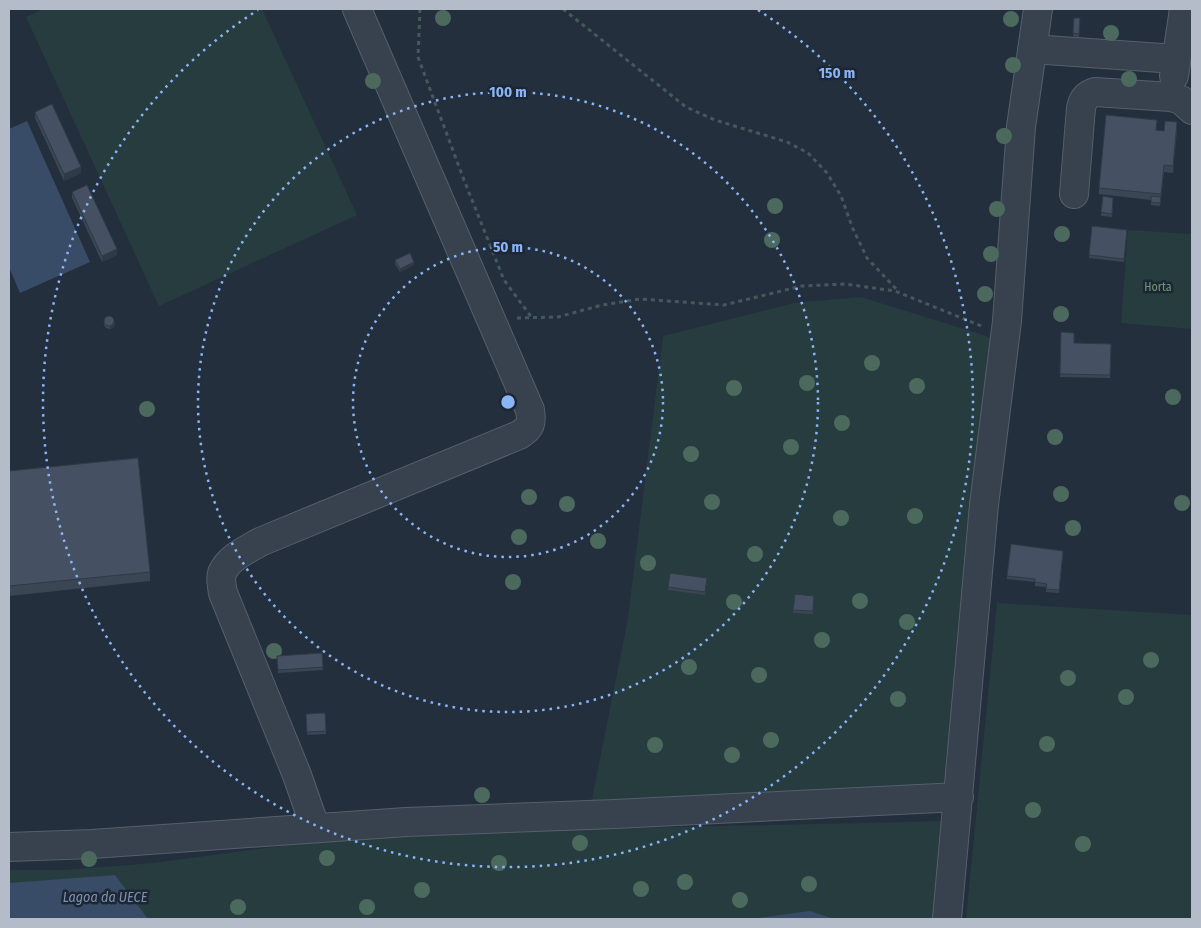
<svg xmlns="http://www.w3.org/2000/svg" width="1201" height="928" viewBox="0 0 1201 928" font-family="'Fira Sans Condensed',sans-serif">
<rect width="100%" height="100%" fill="#242f3e"/>
<path fill="#263c3f" d="M43,9H262L357,215L159,306L26,17Z
M1128,230L1192,234V329L1121,323Z
M861,297L993,338L952,789L590,809L627,624L663,336L794,303Z
M997,603L1192,615V919H966Z
M946,821L938,919H9V870H66L153,863L372,834Z"/>
<path fill="#394c67" d="M27,121L90,262L20,293L9,267V129Z
M115,875L148,919H9V883Z
M810,911L834,919H751Z"/>
<g fill="none" stroke-linecap="round" stroke-linejoin="round">
<g stroke="#565f6c" stroke-width="30">
<path id="minor" d="M1032,49L1176,59
M1174,76L1184,9
M1074,194L1081,108C1083,99 1086,95 1095,92L1171,97L1181,100L1192,110
M315,827L297,775L223,593C222,587 220,579 222,573C229,557 247,550 260,542L519,435C531,428 532,423 530,410L357,9
M9,847L92,844L406,822L615,814L959,797
M947,919L984,505L1007,321L1021,127L1038,9"/>
</g>
<path stroke="#44595c" stroke-width="3" stroke-dasharray="4 4" stroke-linecap="butt" d="M420,9L418,57L464,180L504,280L532,318
M563,9L686,107L715,120L787,142L808,153L827,173L841,196L853,229L867,258L899,292
M517,318L558,317L602,305L640,299L724,305L802,286L845,284L895,291L984,327"/>
<use href="#minor" stroke="#38414e" stroke-width="28"/>
</g>
<g fill="#4b6a5d">
<circle cx="443" cy="18" r="8"/>
<circle cx="1011" cy="19" r="8"/>
<circle cx="1111" cy="33" r="8"/>
<circle cx="1013" cy="65" r="8"/>
<circle cx="1129" cy="79" r="8"/>
<circle cx="373" cy="81" r="8"/>
<circle cx="1004" cy="136" r="8"/>
<circle cx="775" cy="206" r="8"/>
<circle cx="997" cy="209" r="8"/>
<circle cx="1062" cy="234" r="8"/>
<circle cx="772" cy="240" r="8"/>
<circle cx="991" cy="254" r="8"/>
<circle cx="985" cy="294" r="8"/>
<circle cx="1061" cy="314" r="8"/>
<circle cx="872" cy="363" r="8"/>
<circle cx="807" cy="383" r="8"/>
<circle cx="917" cy="386" r="8"/>
<circle cx="734" cy="388" r="8"/>
<circle cx="1173" cy="397" r="8"/>
<circle cx="147" cy="409" r="8"/>
<circle cx="842" cy="423" r="8"/>
<circle cx="1055" cy="437" r="8"/>
<circle cx="791" cy="447" r="8"/>
<circle cx="691" cy="454" r="8"/>
<circle cx="1061" cy="494" r="8"/>
<circle cx="529" cy="497" r="8"/>
<circle cx="712" cy="502" r="8"/>
<circle cx="1182" cy="503" r="8"/>
<circle cx="567" cy="504" r="8"/>
<circle cx="915" cy="516" r="8"/>
<circle cx="841" cy="518" r="8"/>
<circle cx="1073" cy="528" r="8"/>
<circle cx="519" cy="537" r="8"/>
<circle cx="598" cy="541" r="8"/>
<circle cx="755" cy="554" r="8"/>
<circle cx="648" cy="563" r="8"/>
<circle cx="513" cy="582" r="8"/>
<circle cx="860" cy="601" r="8"/>
<circle cx="734" cy="602" r="8"/>
<circle cx="907" cy="622" r="8"/>
<circle cx="822" cy="640" r="8"/>
<circle cx="274" cy="651" r="8"/>
<circle cx="1151" cy="660" r="8"/>
<circle cx="689" cy="667" r="8"/>
<circle cx="759" cy="675" r="8"/>
<circle cx="1068" cy="678" r="8"/>
<circle cx="1126" cy="697" r="8"/>
<circle cx="898" cy="699" r="8"/>
<circle cx="771" cy="740" r="8"/>
<circle cx="1047" cy="744" r="8"/>
<circle cx="655" cy="745" r="8"/>
<circle cx="732" cy="755" r="8"/>
<circle cx="482" cy="795" r="8"/>
<circle cx="1033" cy="810" r="8"/>
<circle cx="580" cy="843" r="8"/>
<circle cx="1083" cy="844" r="8"/>
<circle cx="327" cy="858" r="8"/>
<circle cx="89" cy="859" r="8"/>
<circle cx="499" cy="863" r="8"/>
<circle cx="685" cy="882" r="8"/>
<circle cx="809" cy="884" r="8"/>
<circle cx="641" cy="889" r="8"/>
<circle cx="422" cy="890" r="8"/>
<circle cx="740" cy="900" r="8"/>
<circle cx="238" cy="907" r="8"/>
<circle cx="367" cy="907" r="8"/>
</g>
<path fill="#3b4654" d="M1074,18H1080L1079,37L1073,36Z
M35,112L81,173L64,181L35,118Z
M1177,129L1173,173L1164,172L1160,206L1151,205V200L1099,194V188L1156,130L1164,131Z
M72,192L117,255L102,262L72,198Z
M1103,196L1113,198L1112,217L1101,216Z
M1127,230L1124,262L1089,258V255Z
M395,260L414,265L400,272L395,264Z
M104,322L115,323L114,327L110,329L106,328L104,325Z
M1061,332L1074,343L1111,344L1110,378L1060,377Z
M9,471L150,572V581L9,596Z
M1063,554L1059,593L1046,592V587L1035,586V582L1007,579V576Z
M707,581L705,595L668,590V587Z
M795,594L814,596L813,614L793,613Z
M322,653L323,670L278,673L277,656Z
M325,713L326,734L307,735L306,714Z"/>
<path fill="#303945" d="M1177,122V129L1173,173V166Z
M81,167V173L64,181V174Z
M117,249V255L102,262V256Z
M414,262V265L400,272V269Z
M115,320L114,327L110,329V326Z"/>
<path fill="#455162" stroke="#303945" d="M1074,18H1080L1079,34L1073,33Z
M52,104L81,167L64,174L35,112Z
M1106,115L1157,120L1156,130L1164,131L1165,121L1177,122L1173,166L1164,165L1161,194L1099,188Z
M87,185L117,249L102,256L72,192Z
M1103,196L1113,198L1112,214L1101,212Z
M1151,196L1161,197L1160,203L1151,202Z
M1092,226L1127,230L1124,259L1089,255Z
M410,253L414,262L400,269L395,260Z
M104 321a5 5 0 1 1 10 0a5 5 0 1 1-10 0Z
M1061,332L1074,333V343L1111,344L1110,375L1060,374Z
M138,458L150,572L9,586V471Z
M1011,544L1063,551L1059,590L1046,589L1047,584L1035,582V579L1007,576Z
M670,573L707,578L705,592L668,587Z
M795,594L814,596L813,611L793,610Z
M322,653L323,667L278,670L277,656Z
M325,713L326,731L307,732L306,714Z"/>
<g fill="none" stroke="#8ab4f8" stroke-width="2.5" stroke-dasharray="2.5 5">
<circle cx="508" cy="402" r="155"/>
<circle cx="508" cy="402" r="310"/>
<path d="M758 10A465 465 0 1 1 258 10"/>
</g>
<g text-anchor="middle" dominant-baseline="central" stroke-width="5" stroke-linejoin="round" paint-order="stroke">
<g font-size="12" fill="#6b9a76" stroke="#1d2633">
<text x="1158" y="287">Horta</text>
</g>
<g font-size="14" font-style="italic" fill="#7c92b1" stroke="#1d2633">
<text x="105" y="897">Lagoa da UECE</text>
</g>
</g>
<circle cx="508" cy="402" r="8" fill="#8ab4f8" stroke="#1d2633" stroke-width="2.5"/>
<g font-size="15" text-anchor="middle" font-weight="bold" fill="#8ab4f8" stroke="#1d2633" stroke-width="5" stroke-linejoin="round" paint-order="stroke">
<text x="837" y="78">150 m</text>
<text x="508" y="97">100 m</text>
<text x="508" y="252">50 m</text>
</g>
<rect width="1201" height="928" fill="none" stroke="#b4bcc9" stroke-width="20"/>
</svg>
